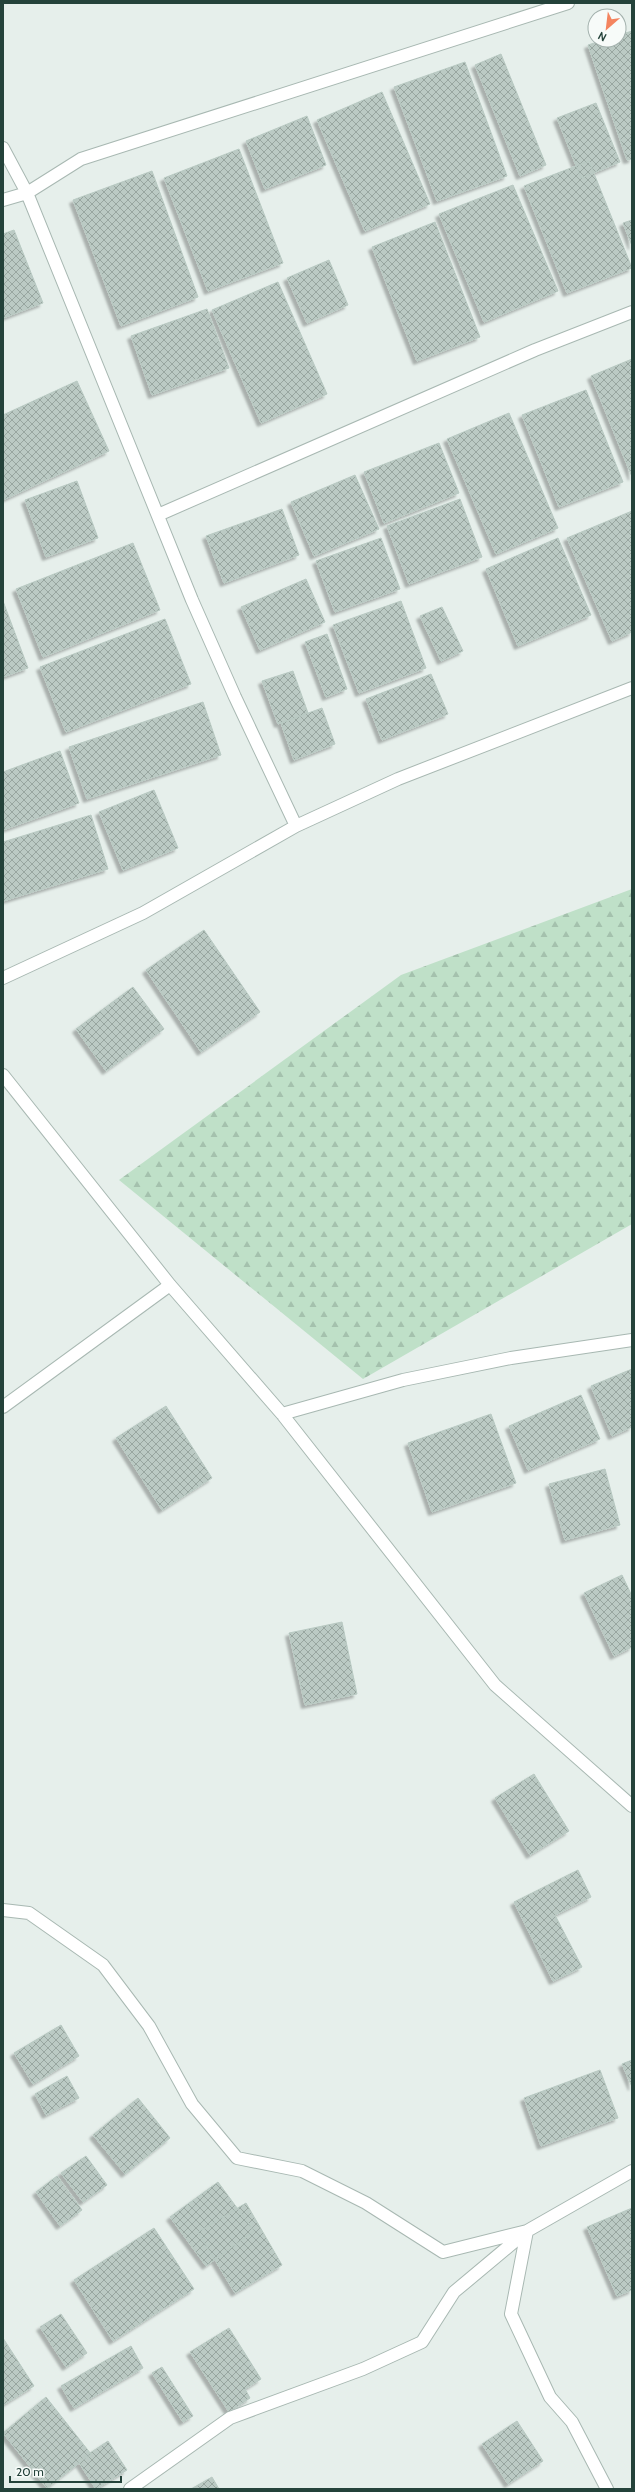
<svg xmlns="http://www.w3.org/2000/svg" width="635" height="2492" viewBox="0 0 635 2492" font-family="Cabin,sans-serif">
<defs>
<pattern id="forest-firs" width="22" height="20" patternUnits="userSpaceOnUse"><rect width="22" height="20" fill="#bfe0c8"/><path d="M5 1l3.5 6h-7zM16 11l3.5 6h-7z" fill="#a4c1ad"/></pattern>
<pattern id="building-cross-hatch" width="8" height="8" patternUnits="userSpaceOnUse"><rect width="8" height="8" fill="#bbcac4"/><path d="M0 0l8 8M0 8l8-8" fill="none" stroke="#98a6a0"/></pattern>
<filter id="shadow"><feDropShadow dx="-3.5" dy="3.5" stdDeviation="1" flood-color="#0004"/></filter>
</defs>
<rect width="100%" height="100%" fill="#e6efeb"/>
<path fill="url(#forest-firs)" d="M632,889V1224L363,1379L119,1180L401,975Z"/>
<path fill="url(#building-cross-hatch)" stroke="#b8c9c2" filter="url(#shadow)" d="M632,31V159L627,160L588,45L604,40H619V35Z
M501,54L546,165L520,176L475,65Z
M465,62L507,176L437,201L394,87Z
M382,92L430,204L365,231L317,120Z
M596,103L620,162L581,178L557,118Z
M307,116L326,165L265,189L246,141Z
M239,149L283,263L208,291L164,178Z
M589,161L632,268L567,293L524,186Z
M152,171L198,297L121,326L73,200Z
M513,185L558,291L484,322L439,214Z
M632,220V246L623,223Z
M435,222L480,337L417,361L372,247Z
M14,230L43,303L3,318V234Z
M329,260L348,305L307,323L287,278Z
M278,282L327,394L261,423L212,310Z
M207,309L229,368L152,395L131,336Z
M632,359V477L591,376Z
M77,381L109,451L3,500V415Z
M586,390L623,482L559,507L522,415Z
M509,413L558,528L496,554L447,439Z
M439,443L459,493L384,523L364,472Z
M355,475L379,529L314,556L291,502Z
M77,481L98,538L46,557L25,500Z
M460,499L482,557L409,584L387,526Z
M282,509L299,555L224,583L206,536Z
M632,511V632L612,641L567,538Z
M381,538L400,589L335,612L316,561Z
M558,538L591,615L518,646L486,569Z
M133,543L160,610L43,657L16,589Z
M306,579L325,622L260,650L241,607Z
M3,601L28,668L3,677Z
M401,601L426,668L359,693L333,625Z
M442,607L463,651L441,661L420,616Z
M165,619L191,684L66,732L40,667Z
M327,634L347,689L326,697L305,642Z
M293,671L308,713L278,724L262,681Z
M431,674L448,714L382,740L366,699Z
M203,702L221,755L87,799L69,747Z
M322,708L335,744L294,760L281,723Z
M60,751L79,803L3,830V772Z
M154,790L178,848L123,870L99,812Z
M91,815L108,869L3,901V842Z
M204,930L260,1012L201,1052L146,970Z
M133,987L164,1029L106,1071L76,1029Z
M632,1369V1427L612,1436L591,1386Z
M581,1395L600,1439L528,1470L509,1426Z
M166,1406L212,1478L162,1510L116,1438Z
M491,1414L516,1483L432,1512L408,1443Z
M605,1469L620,1525L565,1540L549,1484Z
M622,1575L632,1596V1647L614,1656L584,1593Z
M342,1622L357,1694L305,1705L289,1633Z
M534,1774L569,1831L530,1855L495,1798Z
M578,1870L591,1897L555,1915L582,1967L553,1981L514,1902Z
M61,2025L79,2056L33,2084L14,2053Z
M632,2060V2087L622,2064Z
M600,2070L618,2118L541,2146L524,2098Z
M67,2076L79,2098L46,2115L35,2094Z
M138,2098L170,2138L125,2174L93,2135Z
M86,2156L107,2185L83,2202L61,2173Z
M57,2176L82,2210L60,2226L36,2192Z
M218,2182L254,2231L206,2266L170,2217Z
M246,2203L282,2265L235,2293L198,2232Z
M632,2208V2290L617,2296L587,2227Z
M154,2228L194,2289L113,2341L74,2280Z
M61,2314L87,2353L66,2367L40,2327Z
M229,2328L261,2379L245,2389L250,2398L229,2412L190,2352Z
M3,2338L34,2386L3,2405Z
M131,2346L143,2368L74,2408L61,2386Z
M162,2367L193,2416L183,2422L152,2373Z
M46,2397L91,2454L47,2488L3,2433Z
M517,2421L543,2461L508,2484L482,2444Z
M108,2441L127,2470L96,2489L78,2461Z
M212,2477L219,2489H191Z"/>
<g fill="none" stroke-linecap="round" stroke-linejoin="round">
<g stroke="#a8b8b2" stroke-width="14">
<path id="minor" d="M3,148L27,193L192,600L235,697L296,826
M3,200L27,193L81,159L568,3
M158,515L535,350L632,312
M3,978L143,913L296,826L398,779L632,688
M3,1075L170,1285L282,1414L495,1685L632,1806
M3,1407L170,1285
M282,1414L403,1380L511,1358L632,1340
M3,1910L29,1913L103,1965L149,2026L192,2104L237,2158L302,2171L366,2203L443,2252L527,2231L511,2314L550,2397L572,2422L607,2489
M130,2489L230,2418L363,2369L422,2342L454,2292L527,2231L632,2171"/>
</g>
<use href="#minor" stroke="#fff" stroke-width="12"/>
</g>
<rect width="635" height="2492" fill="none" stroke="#24423a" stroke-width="8"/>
<g transform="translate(607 28) rotate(208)"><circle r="19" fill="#f7fbf9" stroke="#a3b1ad"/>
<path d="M0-3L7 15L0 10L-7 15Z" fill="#f4845f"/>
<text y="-6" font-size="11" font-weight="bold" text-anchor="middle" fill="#24423a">N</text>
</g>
<path d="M10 2476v6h111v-6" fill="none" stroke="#24423a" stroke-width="2"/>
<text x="16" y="2476" font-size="12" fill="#24423a" stroke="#f7fbf9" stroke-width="3" paint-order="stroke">20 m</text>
</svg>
